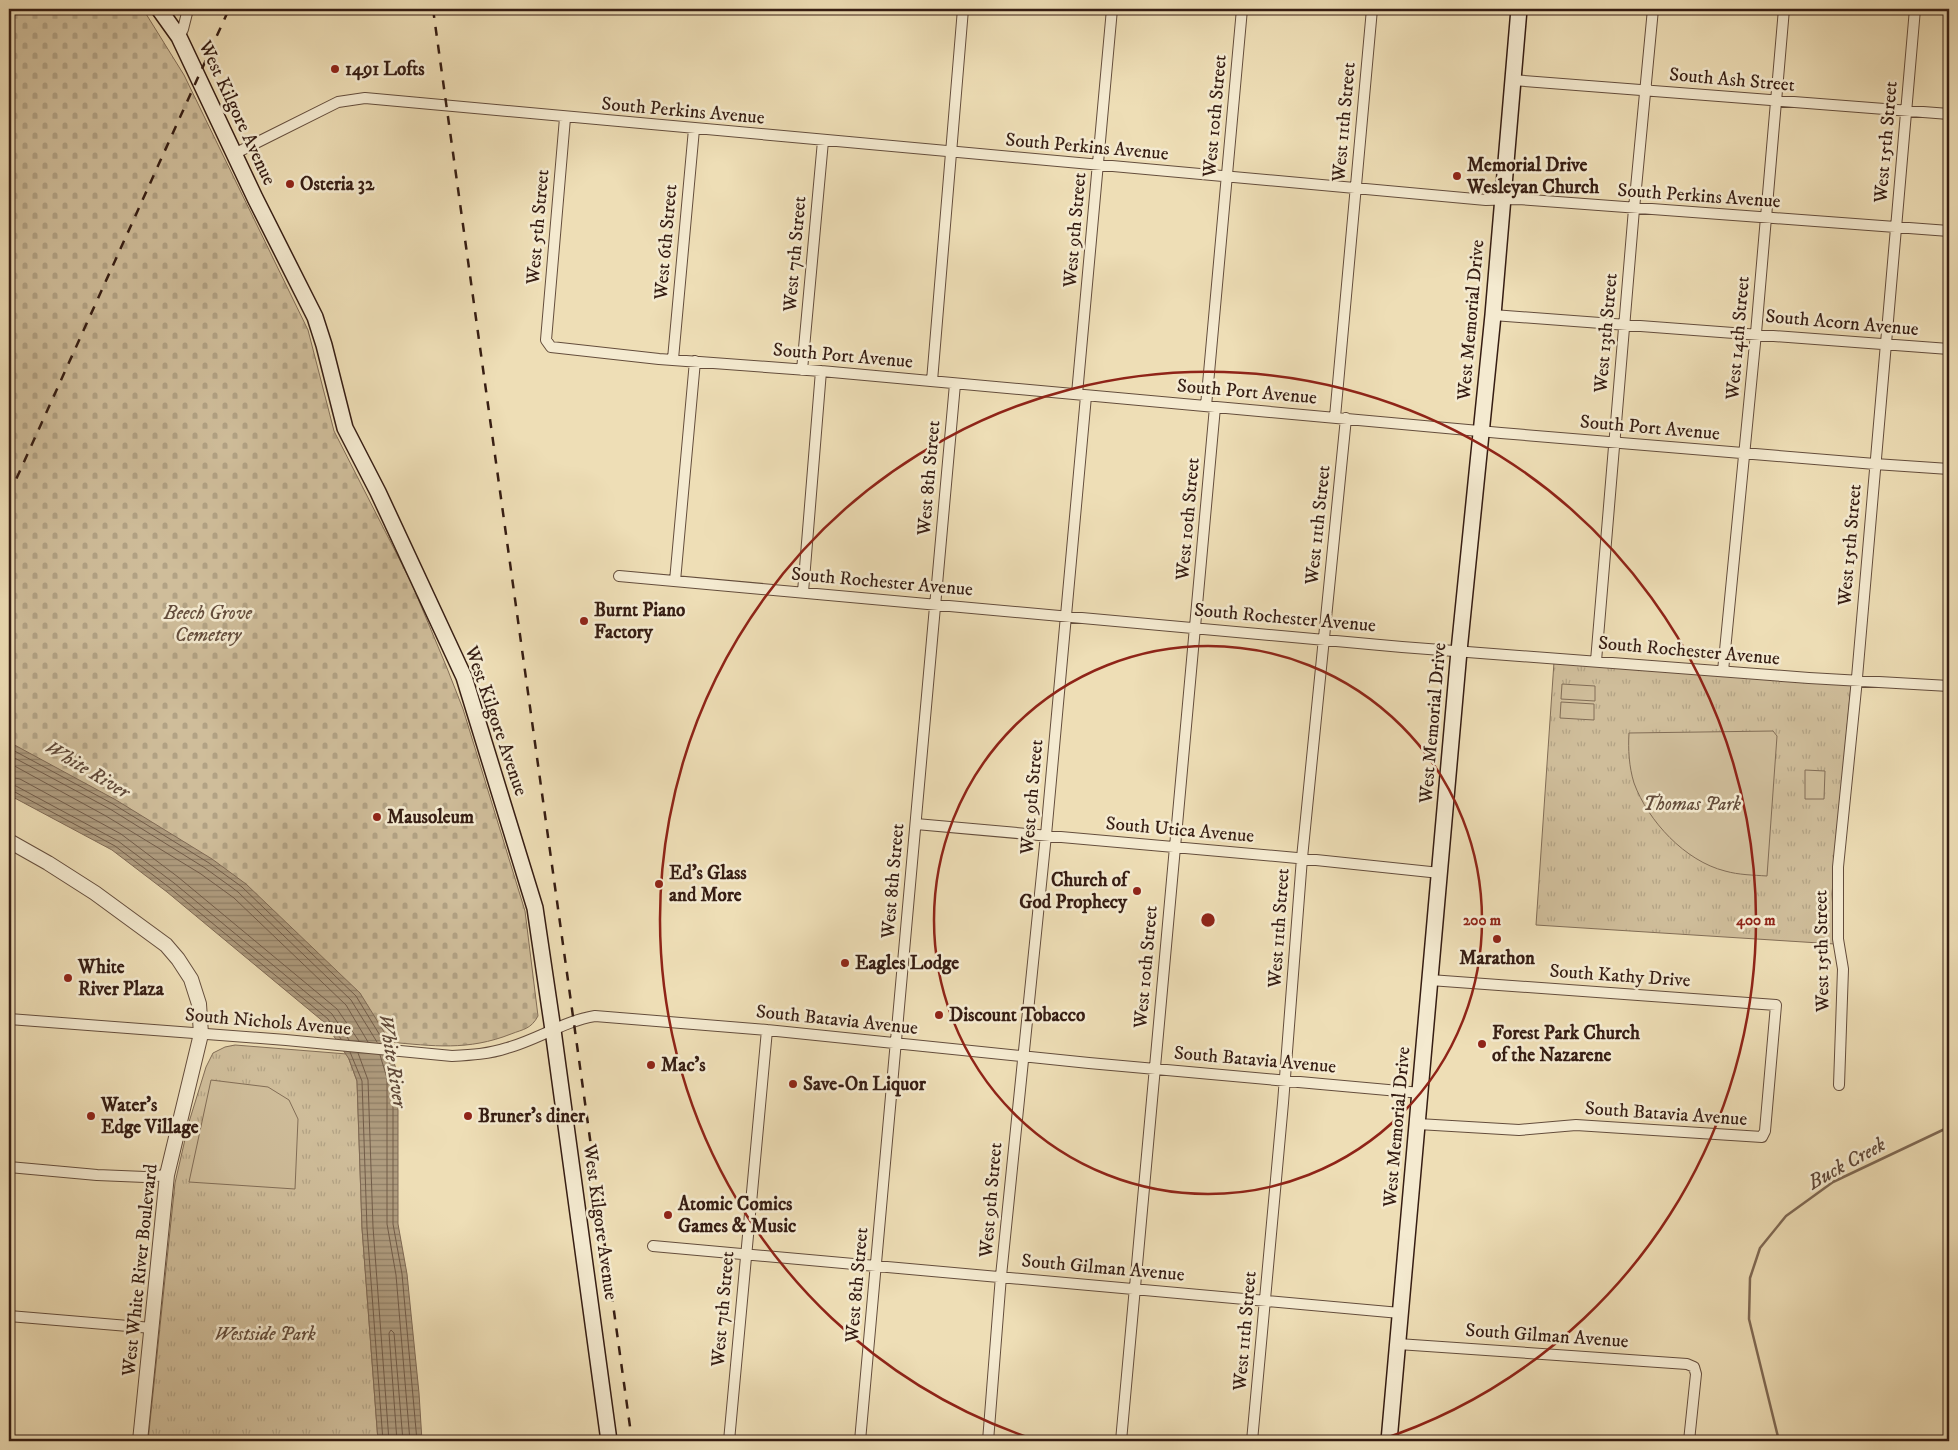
<svg xmlns="http://www.w3.org/2000/svg" width="1958" height="1450" viewBox="0 0 1958 1450" font-family="'IM FELL DW Pica',serif">
<defs>
<pattern id="cemetery-stones" width="16" height="16" patternUnits="userSpaceOnUse" patternTransform="scale(1.25)"><rect width="16" height="16" fill="#cfbd9a"/><path d="M2 7V4a2 2 0 0 1 4 0v3zM10 15v-3a2 2 0 0 1 4 0v3z" fill="#b2a284"/></pattern>
<pattern id="park-tufts" width="24" height="20" patternUnits="userSpaceOnUse" patternTransform="scale(1.25)"><rect width="24" height="20" fill="#cfbd9a"/><path d="M3 7l-1-3M5 7V3M7 7l1-3M15 17l-1-3M17 17v-4M19 17l1-3" fill="none" stroke="#b2a284"/></pattern>
<pattern id="water-rules" width="6" height="5" patternUnits="userSpaceOnUse" patternTransform="scale(1.25)"><rect width="6" height="5" fill="#af9c7f"/><path d="M0 2.5h6" fill="none" stroke="#8f7f67"/></pattern>
</defs>
<rect width="100%" height="100%" fill="#eedeb6"/>
<filter id="stains"><feTurbulence type="fractalNoise" baseFrequency=".004" numOctaves="4"/><feColorMatrix values="0 0 0 0 .2 0 0 0 0 .09 0 0 0 0 .02 0 0 0 .5 -.17"/></filter>
<radialGradient id="worn" r=".72"><stop offset=".6" stop-color="#630" stop-opacity="0"/><stop offset="1" stop-color="#630" stop-opacity=".3"/></radialGradient>
<path fill="url(#cemetery-stones)" stroke="#826d56" d="M9,9H143L184,75L308,330L334,431L411,582L447,668L463,709L525,911L538,1016C531,1029 524,1029 511,1034C468,1051 433,1046 389,1042L386,1035L9,742Z"/>
<path fill="url(#park-tufts)" stroke="#826d56" d="M1554,662L1851,685L1835,857L1832,894L1835,944L1536,925Z
M235,1045L347,1054L357,1081L362,1228L378,1441H148L175,1183L189,1122L206,1067L213,1053L225,1047Z"/>
<path fill="#cfbd9a" stroke="#826d56" d="M1562,684L1595,686V701L1561,699Z
M1561,702L1594,704V720L1560,718Z
M1773,731L1777,736L1767,876C1753,875 1739,875 1725,871C1685,861 1648,821 1634,783C1629,767 1628,749 1629,733Z
M1805,770L1825,771L1824,799H1805Z
M211,1080L268,1087L289,1100L298,1119L295,1189L189,1182Z"/>
<path fill="url(#water-rules)" stroke="#7f6954" d="M9,742L116,800L212,859L246,884L360,993L386,1035L398,1076V1224L407,1274L419,1393L422,1441H378L362,1228L357,1081L349,1059L325,1023L167,892L112,850L9,795Z"/>
<g fill="none" stroke-linecap="round" stroke-linejoin="round">
<path stroke="#725c49" stroke-width="1" d="M9,748L113,804L209,863L242,887L356,996L381,1037L383,1043
M9,755L110,809L205,868L238,892L351,1000L377,1042
M9,763L106,816L201,874L234,898L346,1005L368,1042
M9,777L20,779L121,834L178,877L337,1009L359,1041
M9,784L16,786L118,841L174,883L332,1014L349,1040
M9,791H13L115,846L170,888L328,1019L341,1039
M350,1052L362,1081L367,1228L383,1441
M358,1053L368,1080L373,1227L389,1441
M380,1055L387,1078V1224L396,1275L410,1441
M387,1056L393,1077V1224L402,1274L417,1441
M397,1441L389,1333L391,1330L394,1333L403,1441"/>
<path stroke="#7f6954" stroke-width="2.5" d="M1779,1441L1749,1319L1750,1278L1760,1248L1786,1216L1833,1182L1949,1127"/>
<g stroke="#644d3c" stroke-width="12">
<path id="minor" d="M179,37L183,29L188,9
M1512,80L1949,114
M565,118L546,340L551,347L659,359L821,371L1501,433L1875,464L1949,469
M234,154L338,102L365,98L1486,200L1518,199L1949,231
M1493,315L1949,349
M673,359L694,129
M802,370L823,141
M932,381L963,9
M1077,394L1112,9
M1206,406L1242,9
M1335,417L1372,9
M619,576L1402,647L1809,678L1949,686
M675,581L695,361
M803,592L821,371
M1596,661L1634,209L1653,9
M1723,671L1756,333L1784,9
M916,824L1297,858L1440,873
M9,1019L286,1040L452,1056C471,1055 489,1054 507,1048C537,1040 564,1021 595,1016L767,1030L1089,1063L1421,1093
M1839,1085L1843,969L1838,939V867L1856,689L1915,9
M1418,1124L1519,1130L1576,1125L1762,1137L1765,1131L1776,1005L1430,980
M9,1167L97,1175L145,1177L167,1175
M653,1246L1400,1313
M9,1316L152,1328
M1398,1344L1687,1364L1694,1367L1696,1374L1689,1441
M729,1441L767,1030
M860,1441L955,384
M988,1441L1001,1276L1046,835L1086,396
M1121,1441L1215,407
M1252,1441L1283,1103L1302,858L1346,418"/>
</g>
<g stroke="#644d3c" stroke-width="16">
<path id="tertiary" d="M9,841L48,863L95,893L166,945L178,959L191,979L199,1004L201,1034L167,1175L140,1441"/>
</g>
<g stroke="#361d13" stroke-width="18">
<path id="secondary" d="M159,9L179,37L255,198L315,317L324,345L345,428L378,492L464,677L535,908L553,1030L609,1441
M1389,1441L1459,651L1493,315L1519,9"/>
</g>
<use href="#minor" stroke="#f4ead0" stroke-width="10"/>
<use href="#tertiary" stroke="#f4ead0" stroke-width="14"/>
<use href="#secondary" stroke="#f4ead0" stroke-width="15"/>
<path stroke="#361d13" stroke-width="2.5" stroke-dasharray="9 9" stroke-linecap="butt" d="M433,9L632,1441
M9,495L229,9"/>
</g>
<g fill="none" stroke="#8f2418" stroke-width="2.5">
<circle cx="1208" cy="920" r="274"/>
<path d="M1039 1441A548 548 0 1 1 1377 1441"/>
</g>
<g fill="#8f2418" stroke="#f4ead0" stroke-width="2">
<circle cx="335" cy="69" r="5"/>
<circle cx="1457" cy="176" r="5"/>
<circle cx="290" cy="184" r="5"/>
<circle cx="584" cy="621" r="5"/>
<circle cx="377" cy="817" r="5"/>
<circle cx="659" cy="884" r="5"/>
<circle cx="1137" cy="891" r="5"/>
<circle cx="1497" cy="939" r="5"/>
<circle cx="845" cy="963" r="5"/>
<circle cx="68" cy="978" r="5"/>
<circle cx="939" cy="1015" r="5"/>
<circle cx="1482" cy="1044" r="5"/>
<circle cx="651" cy="1065" r="5"/>
<circle cx="793" cy="1084" r="5"/>
<circle cx="91" cy="1116" r="5"/>
<circle cx="468" cy="1116" r="5"/>
<circle cx="668" cy="1215" r="5"/>
</g>
<g text-anchor="middle" dominant-baseline="central" stroke-width="5" stroke-linejoin="round" paint-order="stroke">
<g font-size="19" font-weight="bold" fill="#361d13" stroke="#f4ead0" text-anchor="start">
<text x="345" y="69">1491 Lofts</text>
<text x="1467" y="165">Memorial Drive<tspan x="1467" dy="22">Wesleyan Church</tspan></text>
<text x="300" y="184">Osteria 32</text>
<text x="594" y="610">Burnt Piano<tspan x="594" dy="22">Factory</tspan></text>
<text x="387" y="817">Mausoleum</text>
<text x="669" y="873">Ed's Glass<tspan x="669" dy="22">and More</tspan></text>
<text x="1127" y="880" text-anchor="end">Church of<tspan x="1127" dy="22">God Prophecy</tspan></text>
<text x="1497" y="958" text-anchor="middle">Marathon</text>
<text x="855" y="963">Eagles Lodge</text>
<text x="78" y="967">White<tspan x="78" dy="22">River Plaza</tspan></text>
<text x="949" y="1015">Discount Tobacco</text>
<text x="1492" y="1033">Forest Park Church<tspan x="1492" dy="22">of the Nazarene</tspan></text>
<text x="661" y="1065">Mac's</text>
<text x="803" y="1084">Save-On Liquor</text>
<text x="101" y="1105">Water's<tspan x="101" dy="22">Edge Village</tspan></text>
<text x="478" y="1116">Bruner's diner</text>
<text x="678" y="1204">Atomic Comics<tspan x="678" dy="22">Games &amp; Music</tspan></text>
</g>
<g font-size="19" fill="#361d13" stroke="#f4ead0">
<text transform="translate(1732 80) rotate(5)">South Ash Street</text>
<text transform="translate(683 111) rotate(5)">South Perkins Avenue</text>
<text transform="translate(237 113) rotate(65)">West Kilgore Avenue</text>
<text transform="translate(1215 116) rotate(-85)">West 10th Street</text>
<text transform="translate(1344 122) rotate(-85)">West 11th Street</text>
<text transform="translate(1886 142) rotate(-85)">West 15th Street</text>
<text transform="translate(1087 147) rotate(5)">South Perkins Avenue</text>
<text transform="translate(1699 196) rotate(4)">South Perkins Avenue</text>
<text transform="translate(538 227) rotate(-85)">West 5th Street</text>
<text transform="translate(1075 230) rotate(-85)">West 9th Street</text>
<text transform="translate(666 242) rotate(-85)">West 6th Street</text>
<text transform="translate(795 254) rotate(-85)">West 7th Street</text>
<text transform="translate(1471 320) rotate(-85)">West Memorial Drive</text>
<text transform="translate(1842 323) rotate(5)">South Acorn Avenue</text>
<text transform="translate(1606 333) rotate(-85)">West 13th Street</text>
<text transform="translate(1738 338) rotate(-85)">West 14th Street</text>
<text transform="translate(843 356) rotate(5)">South Port Avenue</text>
<text transform="translate(1247 392) rotate(5)">South Port Avenue</text>
<text transform="translate(1650 428) rotate(5)">South Port Avenue</text>
<text transform="translate(929 478) rotate(-85)">West 8th Street</text>
<text transform="translate(1188 519) rotate(-85)">West 10th Street</text>
<text transform="translate(1318 525) rotate(-84)">West 11th Street</text>
<text transform="translate(1850 545) rotate(-85)">West 15th Street</text>
<text transform="translate(882 582) rotate(5)">South Rochester Avenue</text>
<text transform="translate(1285 618) rotate(5)">South Rochester Avenue</text>
<text transform="translate(1689 651) rotate(5)">South Rochester Avenue</text>
<text transform="translate(496 721) rotate(71)">West Kilgore Avenue</text>
<text transform="translate(1433 723) rotate(-85)">West Memorial Drive</text>
<text transform="translate(1032 797) rotate(-85)">West 9th Street</text>
<text transform="translate(1180 830) rotate(5)">South Utica Avenue</text>
<text transform="translate(893 881) rotate(-85)">West 8th Street</text>
<text transform="translate(1279 928) rotate(-86)">West 11th Street</text>
<text transform="translate(1822 951) rotate(-91)">West 15th Street</text>
<text transform="translate(1146 967) rotate(-85)">West 10th Street</text>
<text transform="translate(1620 976) rotate(4)">South Kathy Drive</text>
<text transform="translate(837 1020) rotate(6)">South Batavia Avenue</text>
<text transform="translate(268 1022) rotate(5)">South Nichols Avenue</text>
<text transform="translate(1255 1060) rotate(5)">South Batavia Avenue</text>
<text transform="translate(1666 1114) rotate(4)">South Batavia Avenue</text>
<text transform="translate(1397 1127) rotate(-85)">West Memorial Drive</text>
<text transform="translate(991 1200) rotate(-85)">West 9th Street</text>
<text transform="translate(600 1222) rotate(82)">West Kilgore Avenue</text>
<text transform="translate(1103 1268) rotate(5)">South Gilman Avenue</text>
<text transform="translate(140 1270) rotate(-84)">West White River Boulevard</text>
<text transform="translate(857 1285) rotate(-85)">West 8th Street</text>
<text transform="translate(723 1309) rotate(-85)">West 7th Street</text>
<text transform="translate(1245 1331) rotate(-85)">West 11th Street</text>
<text transform="translate(1547 1336) rotate(4)">South Gilman Avenue</text>
</g>
<g font-size="19" font-style="italic" fill="#644d3c" stroke="#f4ead0">
<text x="208" y="613">Beech Grove<tspan x="208" dy="22">Cemetery</tspan></text>
<text x="1692" y="804">Thomas Park</text>
<text x="265" y="1334">Westside Park</text>
</g>
<g font-size="20" font-style="italic" fill="#604939" stroke="#f4ead0">
<text transform="translate(87 770) rotate(31)">White River</text>
<text transform="translate(392 1061) rotate(81)">White River</text>
<text transform="translate(1847 1164) rotate(-29)">Buck Creek</text>
</g>
</g>
<circle cx="1208" cy="920" r="8" fill="#8f2418" stroke="#f4ead0" stroke-width="2.5"/>
<g font-size="15" text-anchor="middle" font-weight="bold" fill="#8f2418" stroke="#f4ead0" stroke-width="5" stroke-linejoin="round" paint-order="stroke">
<text x="1482" y="925">200 m</text>
<text x="1756" y="925">400 m</text>
</g>
<rect width="1958" height="1450" fill="none" stroke="#eedeb6" stroke-width="30"/>
<rect x="10" y="10" width="1938" height="1430" fill="none" stroke="#361d13" stroke-width="2.5"/>
<rect x="15" y="15" width="1928" height="1420" fill="none" stroke="#361d13"/>
<rect width="100%" height="100%" filter="url(#stains)"/>
<rect width="100%" height="100%" fill="url(#worn)"/>
</svg>
